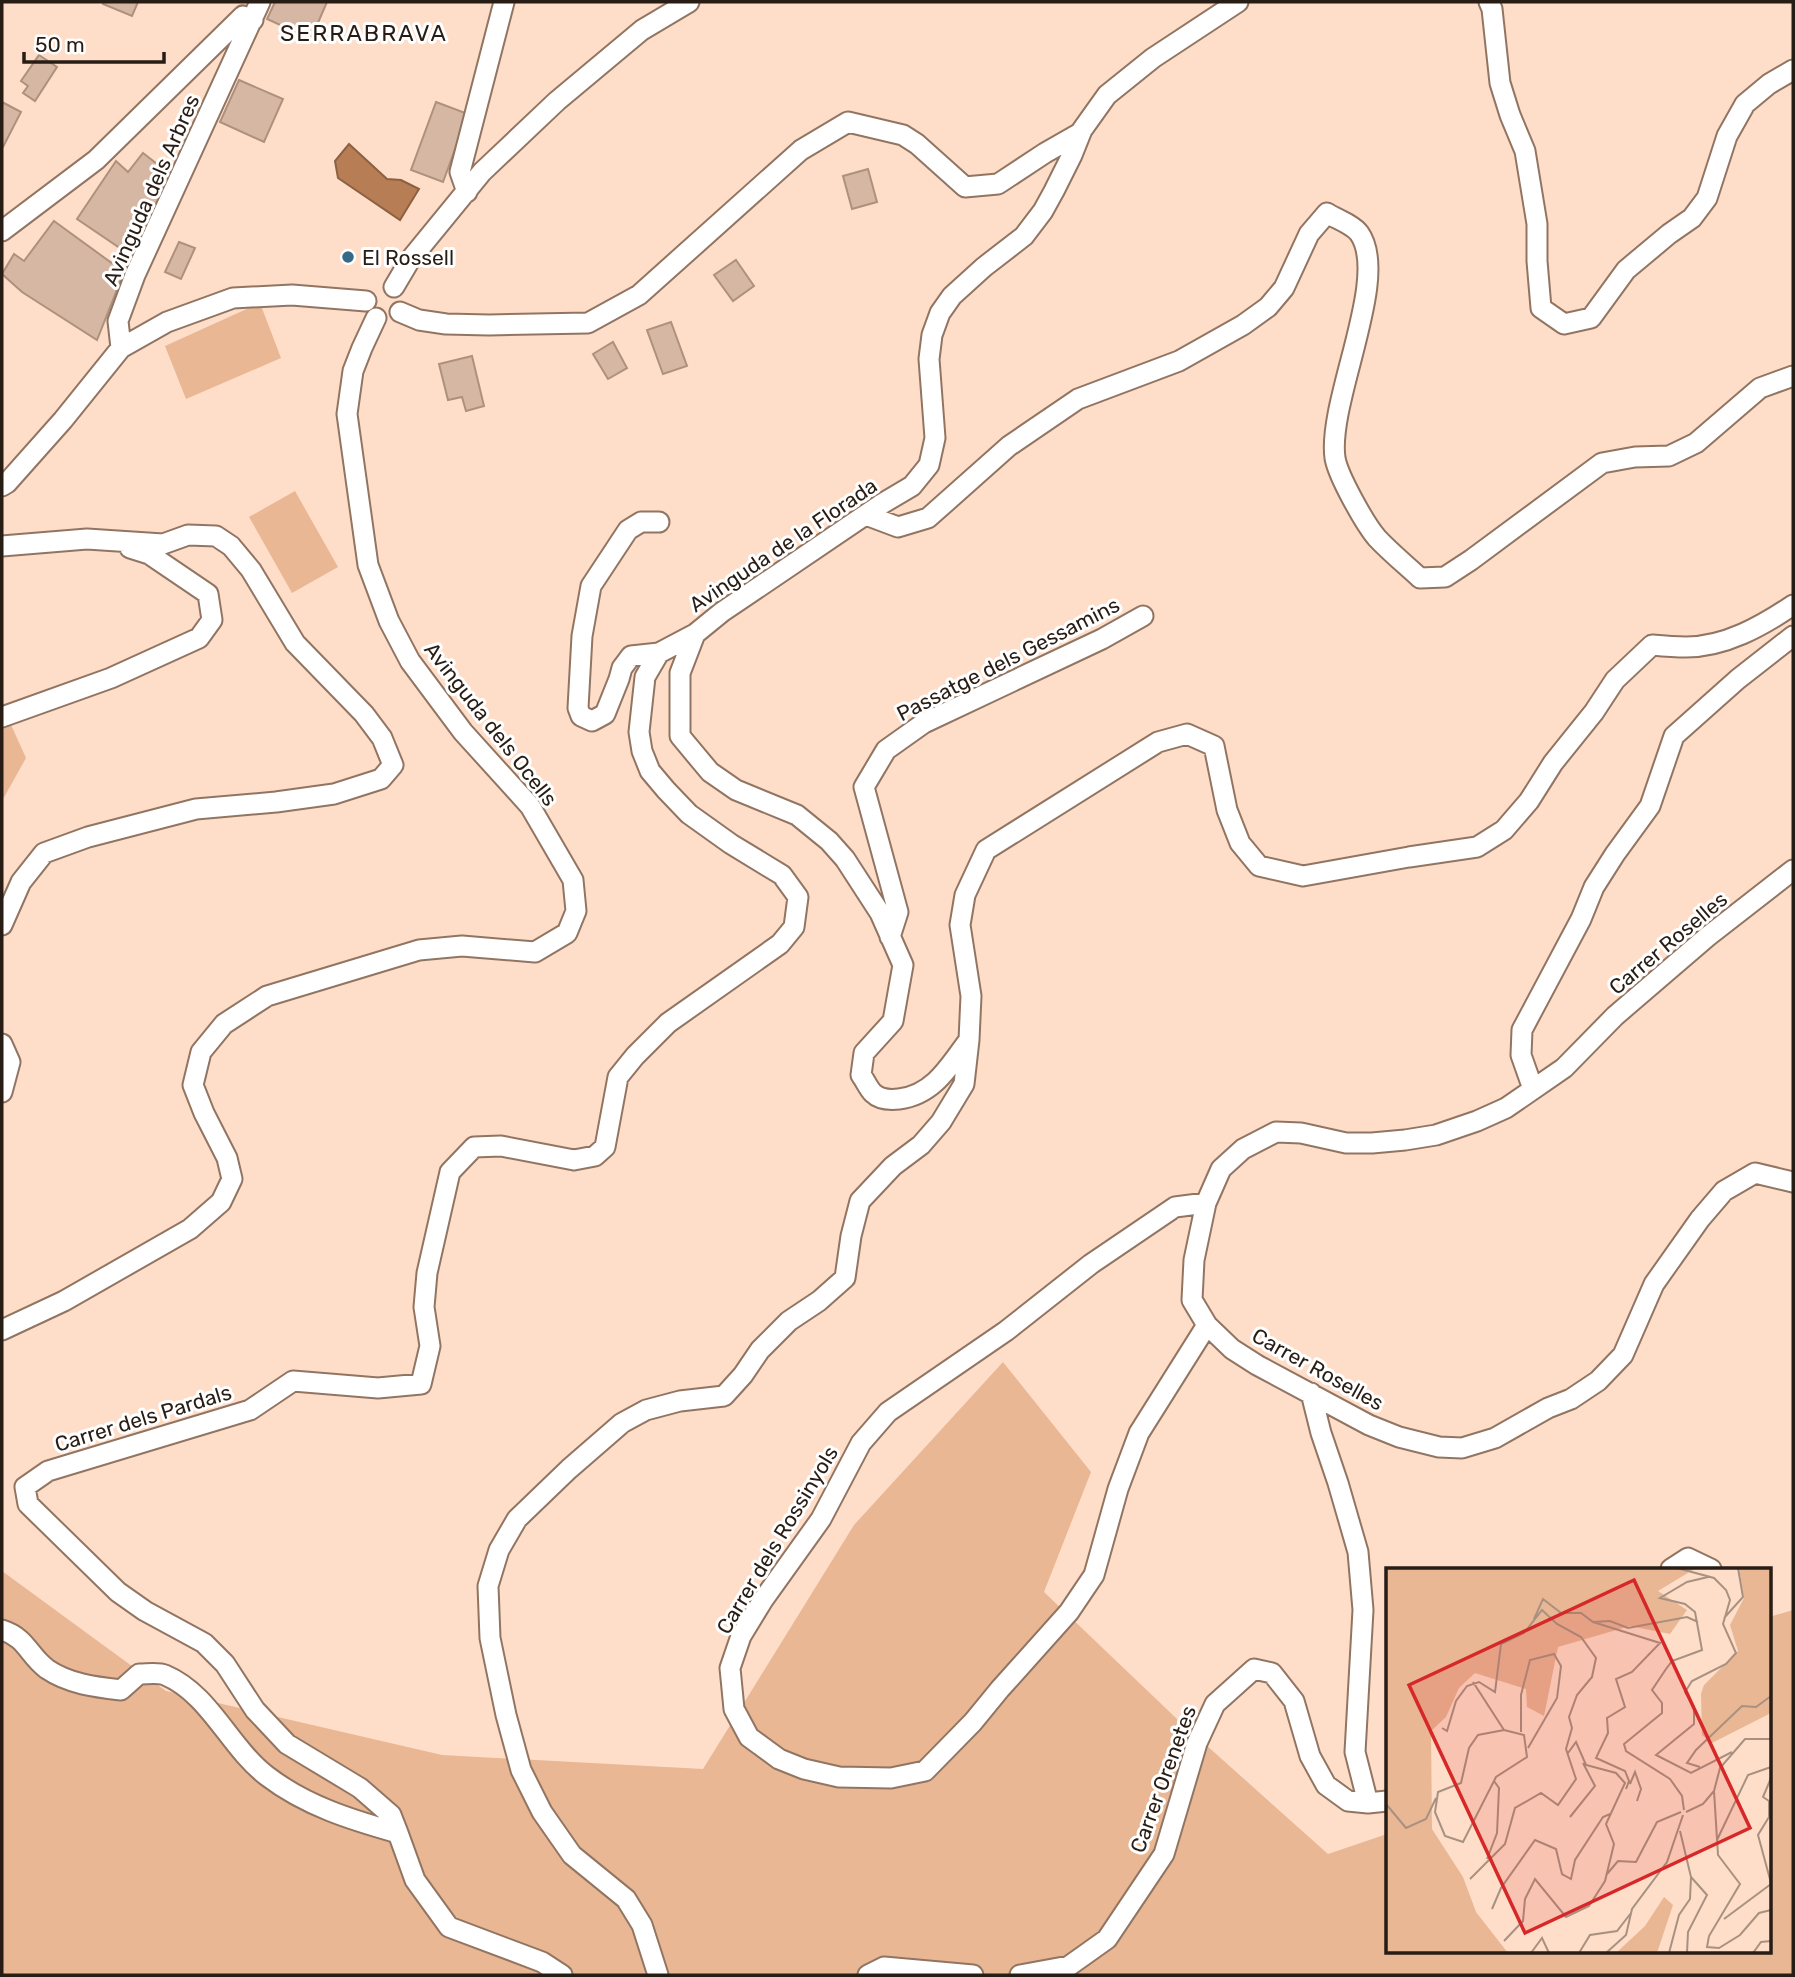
<svg xmlns="http://www.w3.org/2000/svg" width="1795" height="1977" viewBox="0 0 1795 1977" font-family="Rubik,sans-serif">
<rect width="100%" height="100%" fill="#fedec9"/>
<path fill="#e9b794" d="M260,303L281,358L186,399L165,346Z
M295,491L338,567L292,593L249,517Z
M2,705L26,758L2,801Z
M1003,1362L1091,1472L1044,1592L1177,1719L1328,1854L1387,1834V1951H1769V1617L1793,1610V1975H2V1571L166,1691L442,1755L703,1769L854,1525Z"/>
<path fill="#b77d54" stroke="#8c6041" stroke-width="2" d="M349,144L387,179L401,180L419,189L400,220L338,178L335,161Z"/>
<path fill="#d6b7a3" stroke="#ae917d" stroke-width="2" d="M104,2H138L132,16L103,4Z
M275,2H327L311,39L267,19Z
M39,55L57,67L35,101L23,93L28,86L21,81Z
M239,80L283,99L264,142L220,122Z
M2,102L21,112L3,147H2Z
M436,102L468,114L443,182L411,170Z
M143,153L170,174L133,257L77,219L116,161L128,172Z
M868,169L877,202L852,209L843,176Z
M54,221L124,272L97,340L22,292L2,274L14,254L24,261Z
M179,242L195,248L181,279L165,272Z
M736,260L754,286L733,301L714,275Z
M671,322L687,366L663,374L647,330Z
M613,342L627,368L608,379L593,354Z
M472,356L484,406L466,411L462,397L448,400L439,364Z"/>
<g fill="none" stroke-linecap="round" stroke-linejoin="round">
<g stroke="#917562" stroke-width="23">
<path id="street" d="M1489,2L1492,9L1500,83L1510,115L1525,151L1537,224V261L1541,308L1564,324L1591,318L1626,270L1669,234L1692,218L1707,198L1727,136L1745,104L1769,84L1793,70
M467,192L460,172L504,2
M2,231L96,160L243,16L253,20
M394,287L410,260L482,172L557,101L642,30L689,2
M400,312L419,320L446,324L489,325L588,323L639,295L801,150L848,122L903,135L917,144L965,187L998,184L1045,153L1080,133
M121,348L118,321L135,275L260,2
M2,486L7,483L63,420L121,348L167,322L233,298L292,295L366,301
M866,515L898,527L928,518L1009,446L1078,399L1179,361L1243,325L1268,307L1284,288L1309,234L1327,213C1336,219 1352,224 1359,233C1391,277 1327,401 1335,458C1338,476 1365,524 1377,538C1390,552 1406,565 1420,578L1445,577L1471,560L1602,463L1635,457L1669,456L1696,443L1760,388L1793,376
M659,522H641L628,530L591,586L582,636L578,708L581,716L592,721L605,714L619,679L622,668L631,656L659,653
M2,546L87,539L163,544L188,535L216,536L231,546L251,570L295,643L364,714L382,738L393,765L381,779L334,794L276,802L196,809L88,837L44,853L21,882L2,925
M2,717L111,678L199,638L212,620L208,594L149,554L130,548
M1793,870L1707,937L1615,1016L1564,1068L1506,1108L1477,1121L1436,1135L1405,1140L1372,1143H1346L1301,1133L1276,1132L1243,1149L1221,1169L1206,1203L1194,1260L1192,1300L1207,1325L1232,1349L1257,1365L1369,1425L1399,1437L1439,1447L1462,1448L1495,1438L1548,1408L1571,1399L1598,1381L1623,1355L1654,1284L1700,1219L1724,1191L1755,1173L1793,1182
M890,937L898,912L864,787L886,750L924,723L1102,639L1143,616
M968,1041C949,1067 933,1095 899,1099C890,1100 879,1099 873,1093C868,1088 865,1080 861,1075L864,1053L893,1021L903,965L880,913L845,859L829,841L797,815L736,790L710,772L680,736V673L695,634L722,612L880,505L912,486L929,465L935,438L929,359L932,335L940,313L952,296L984,267L1024,236L1043,211L1054,191L1072,155L1082,130L1107,95L1153,58L1238,2
M2,1044L10,1062L2,1092
M1533,1089L1521,1055L1522,1030L1581,919L1594,887L1615,854L1650,806L1674,736L1738,679L1793,636
M1206,1203L1175,1207L1091,1264L1006,1331L888,1412L861,1443L821,1519L763,1600L741,1636L730,1668L734,1709L749,1737L779,1759L804,1769L839,1777L891,1778L925,1771L973,1722L1000,1689L1069,1612L1094,1575L1118,1489L1139,1433L1207,1325
M2,1330L64,1301L190,1229L221,1202L232,1179L227,1158L204,1113L193,1085L201,1052L224,1024L267,996L419,950L462,946L535,952L567,933L576,911L573,880L530,806L463,732L410,661L389,621L368,565L347,414L353,371L362,348L376,318
M1311,1393L1321,1433L1338,1483L1358,1552L1363,1610L1355,1752L1368,1803
M1671,1569L1688,1558L1711,1569
M2,1630C27,1638 28,1655 47,1669C69,1684 95,1687 121,1690L139,1674C147,1674 158,1672 165,1675C210,1694 229,1747 267,1776C306,1806 352,1820 398,1833L415,1880L449,1927L542,1962L562,1975
M398,1833L391,1815L360,1788L287,1744L255,1710L225,1664L204,1643L145,1611L118,1592L28,1504L25,1487L48,1471L250,1410L293,1381L378,1388L421,1384L430,1346L424,1307L427,1273L450,1172L474,1147L501,1146L574,1160L595,1156L605,1147L618,1077L635,1056L668,1023L780,944L794,927L798,897L782,875L731,844L689,814L666,790L650,771L642,751L639,732L645,677L659,653L695,634
M658,1975L642,1925L626,1899L572,1855L542,1812L521,1770L506,1715L490,1638L488,1586L499,1550L517,1519L569,1469L622,1423L646,1410L680,1401L724,1396L743,1375L760,1350L789,1321L819,1301L845,1278L851,1236L860,1201L893,1166L921,1145L941,1122L964,1084L969,1040L971,996L960,925L965,895L986,850L1158,742L1187,734L1214,746L1227,810L1240,843L1259,866L1303,876L1409,857L1477,847L1504,830L1529,801L1553,763L1594,712L1615,680L1652,645C1663,646 1675,647 1686,647C1725,647 1762,626 1793,605
M868,1975L884,1967L973,1975
M1020,1975L1069,1966L1107,1939L1164,1854L1197,1743L1215,1704L1254,1669L1272,1673L1294,1701L1310,1756L1326,1785L1348,1801L1368,1803L1387,1801"/>
</g>
<use href="#street" stroke="#fff" stroke-width="19"/>
</g>
<circle fill="#356986" stroke="#fff" stroke-width="2.5" cx="348" cy="257" r="7"/>
<g text-anchor="middle" dominant-baseline="central" stroke-width="6" stroke-linejoin="round" paint-order="stroke">
<g font-size="21" fill="#281d15" stroke="#fff">
<text transform="translate(151 190) rotate(-66)">Avinguda dels Arbres</text>
<text transform="translate(783 545) rotate(-34)">Avinguda de la Florada</text>
<text transform="translate(1008 659) rotate(-27)">Passatge dels Gessamins</text>
<text transform="translate(491 724) rotate(52)">Avinguda dels Ocells</text>
<text transform="translate(1668 943) rotate(-40)">Carrer Roselles</text>
<text transform="translate(1318 1369) rotate(29)">Carrer Roselles</text>
<text transform="translate(143 1418) rotate(-17)">Carrer dels Pardals</text>
<text transform="translate(777 1540) rotate(-59)">Carrer dels Rossinyols</text>
<text transform="translate(1163 1779) rotate(-70)">Carrer Orenetes</text>
</g>
<g font-size="21" fill="#281d15" stroke="#fff" text-anchor="start">
<text x="362" y="257">El Rossell</text>
</g>
<g font-size="23" letter-spacing="2" fill="#281d15" stroke="#fff">
<text x="364" y="33">SERRABRAVA</text>
</g>
</g>
<g transform="translate(1386 1568)">
<rect width="385" height="385" fill="#fedec9"/>
<path d="M0,0H310L272,23L301,42L284,66L244,58L172,79L158,148L141,139L140,121L89,105L73,120L60,149L45,163L46,261L77,309L90,344L122,385H0ZM353,0H385V145L326,175L316,167L315,126L318,117L352,83L344,57L358,30ZM278,329L287,337L271,385H230L259,358Z" fill="#e9b794"/>
<path fill="none" stroke="#a89181" stroke-width="2" d="M291,0L328,10L340,22L344,32L337,56L350,85L340,96L306,113L299,124L308,139V156L270,187L305,205L346,184M338,50L357,29L352,0M148,51L157,31L175,45H195L207,54L224,53L242,60L301,49L312,54M207,54L274,75L246,104L230,111L239,139L221,150L222,165L210,190L239,203L243,213L240,221M87,114L118,162M56,160L61,163L70,133L81,118L93,114L109,124L115,76L138,65L156,42L171,56L195,69L210,90L206,109L191,127L183,149L186,160L180,181L190,211L172,237L155,225L129,240L119,276L84,311M118,162L138,167L141,189L110,209L77,274L59,268L49,244L52,224L75,215L83,180L92,167ZM135,164V127L144,92L168,86L175,98L171,130L142,180M385,171H359L334,200L328,223L332,287L354,316L323,368L321,379L333,380L354,367L373,345L385,342M314,199L301,195L310,182L356,138L370,139L385,128M385,210L377,229L383,233V249L372,267L385,315M244,216L249,204L255,221L251,233M0,236L20,260L40,251L50,230M298,242L296,228L284,211L240,183L238,176L276,145V135L266,122L280,101L286,93L316,82L309,44L299,36L274,30L301,14L322,9M300,244L317,236L328,223M184,249L209,218L197,195M331,272L362,207L385,199M101,291L111,265L113,220L108,213M221,306L232,293L250,294L271,254L295,244M106,341L115,320L149,272L170,281L176,306L185,311L189,292L217,249L224,246M338,351L385,316M118,373L137,353L139,331L149,311L180,349L203,338L219,313L228,276L220,256L239,215L230,205L200,197L190,174L182,185M145,385L156,370L163,385M193,385L204,367L231,363L245,345M220,385L240,367L246,341L281,294L297,247M283,385L293,347L304,331L305,309L294,263M301,385L302,364L321,327L305,309M367,385L375,374L385,373"/>
<path fill="#d62828" fill-opacity="0.15" stroke="#d62828" stroke-width="3.5" d="M248,12L364,260L139,365L23,117Z"/>
<rect width="385" height="385" fill="none" stroke="#281d15" stroke-width="3.5"/>
</g>
<rect width="1795" height="1977" fill="none" stroke="#281d15" stroke-width="7"/>
<path d="M24 52v10h140v-10" fill="none" stroke="#281d15" stroke-width="3.5"/>
<text x="35" y="52" font-size="21" fill="#281d15" stroke="#ffffff" stroke-width="5" paint-order="stroke">50 m</text>
</svg>
